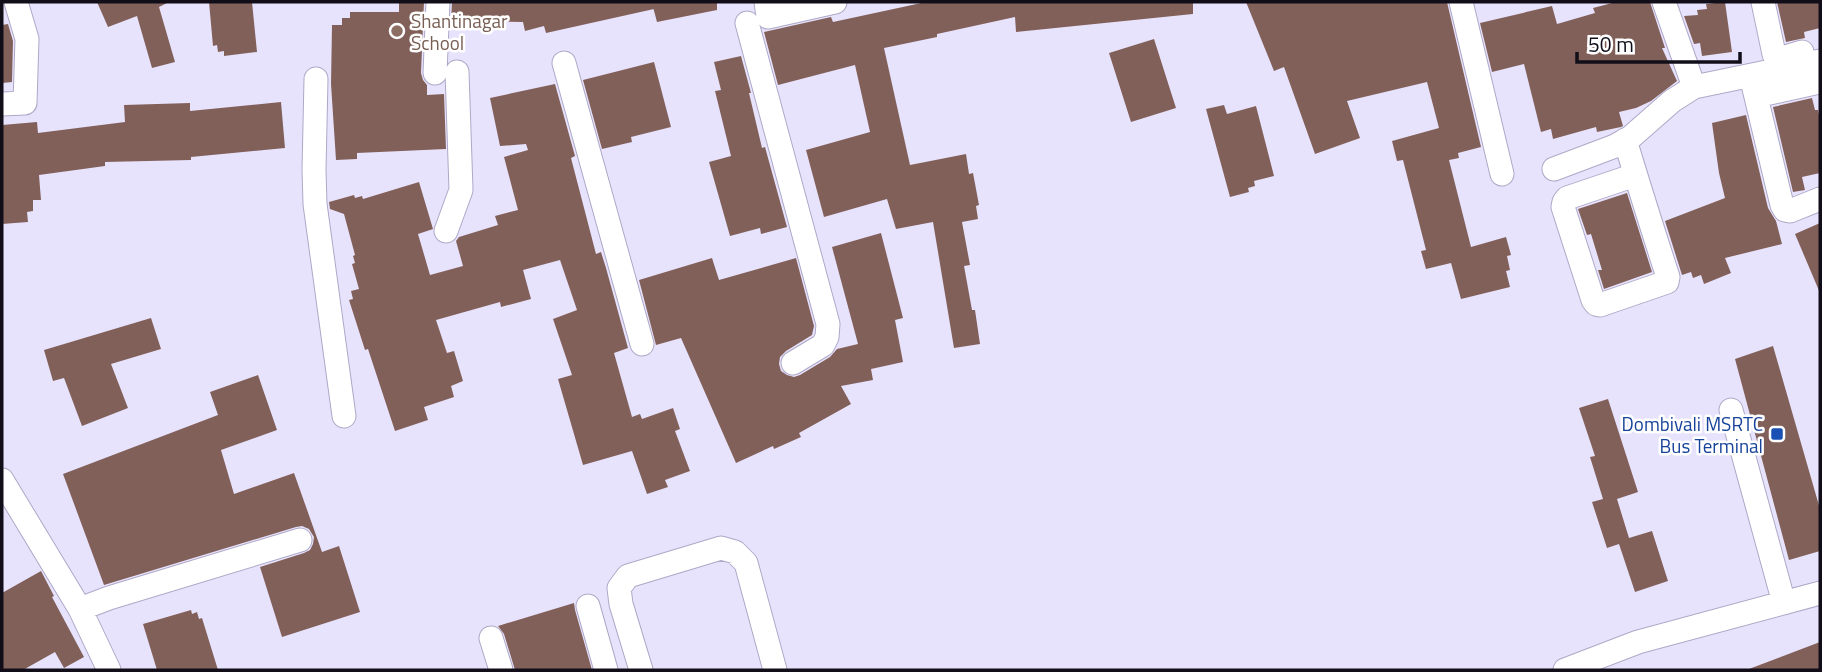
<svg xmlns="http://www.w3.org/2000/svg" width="1822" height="672" viewBox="0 0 1822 672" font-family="'Titillium Web',sans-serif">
<rect width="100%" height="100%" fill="#e8e3fd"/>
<path fill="#82605a" d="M97,2H169L159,7L175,62L152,68L137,16L108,27Z
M209,2H252L257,52L224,56V51L218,52L217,45L213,46Z
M399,2H424L421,73L423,80L427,85V95L444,94L446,149L357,153V159L336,160L331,84L332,25H342V18H350V12H399Z
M452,2H717V10L657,22L653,7L654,9L546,33L544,26L525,31L523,22L451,21Z
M926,2H1193V14L1016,32L1015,17L937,34V37L884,48L910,165L966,154L969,174L973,173L979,205L976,206L978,219L962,222L970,265L964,266L972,310H975L980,344L954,348L933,222L896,229L887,199L824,217L806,150L870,132L855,65L778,85L764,32L831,17L833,22Z
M1246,2H1447L1481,147L1458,153L1459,158L1449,160L1471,247L1506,237L1511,255L1507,256L1510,270L1506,271L1510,287L1461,299L1451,263L1426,269L1421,251L1426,250L1403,160L1397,161L1392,141L1439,128L1427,82L1347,101L1360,138L1315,154L1284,67L1274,71Z
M1616,2H1650L1665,48H1662L1677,81L1651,101L1636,108L1619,112L1623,126L1621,127L1597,132L1596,127L1553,139L1551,129L1541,132L1524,64L1492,72L1480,23L1552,6L1557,24L1595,13L1593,8Z
M1725,2L1732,52L1702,56L1700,43L1694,44L1684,16L1698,15L1697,10L1707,9L1706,4Z
M1777,2H1820V28L1804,32L1805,38L1786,42Z
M8,24L13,41L12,82L2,83V25Z
M1154,39L1176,108L1131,122L1109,53Z
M741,56L751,93H749L762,148L765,147L787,227L761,234L760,228L730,236L709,162L731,156L715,91L721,90L714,62Z
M654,62L671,127L631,137L632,142L602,149L583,80Z
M555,84L575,156L571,158L596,254L601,252L606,268L628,348L614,353L632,417L640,414L642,419L673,408L680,429L675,431L690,471L665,480L668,487L647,494L632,451L583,465L558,379L572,375L553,319L577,310L560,260L523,270L531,299L501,307L500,302L436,320L447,353L454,351L463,381L451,386L454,397L424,407L428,420L395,431L368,349L365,350L349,300L353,299L351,291L359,289L352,264L355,263L353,256L355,255L344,214L330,209L329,202L354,195L355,198L362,196L363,199L419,182L433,229L418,234L430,275L463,266L456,241L459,237L498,225L495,216L518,210L504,157L528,150L526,144L500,146L490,98Z
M1812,98L1815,110H1818L1820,120V173L1802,177L1805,190L1793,192L1773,107Z
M281,102L285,148L191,157V160L105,162V166L39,175L41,200H33V211L27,212L28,222L2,224V125L37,122L38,133L125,122L124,105L190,103V111Z
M1224,105L1227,114L1256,106L1274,176L1254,181L1255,186L1248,188L1249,192L1230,197L1206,109Z
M1746,115L1768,208L1776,221L1782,244L1725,258L1731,273L1704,284L1701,275L1693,278L1691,272L1682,275L1665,221L1725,198L1719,173L1712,123Z
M1627,193L1652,272L1604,289L1598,270H1602L1591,234L1587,235L1578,209Z
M1820,223V293L1795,234Z
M881,233L903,318L895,320L903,362L871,369L873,380L841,386L851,404L799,433L801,437L774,449L773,446L736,463L681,338L656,345L639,280L712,258L719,280L796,258L814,326L812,335L786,351L780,357L779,364L781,371L787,375L794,377L800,375L830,357L837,349L858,344L832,247Z
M151,318L161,349L111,364L128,408L82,426L64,378L53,381L44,350Z
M1773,346L1820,509V551L1789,560L1735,359Z
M258,375L277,430L221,450L234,494L294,473L322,552L339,546L360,612L282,637L260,567L304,553L310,550L313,544L314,537L309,529L302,526L296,527L104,585L63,474L218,415L210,392Z
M1608,399L1638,492L1617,499L1629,538L1652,531L1668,581L1635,592L1619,544L1607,548L1592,502L1603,499L1590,457L1595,456L1579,408Z
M41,571L54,596L52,597L84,657L64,668L55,652L23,670H2V593Z
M574,603L575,610L592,670H515L504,634L498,626Z
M191,610L192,614L197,612L199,619L202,618L218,670H157L143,624Z
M1820,642V670H1749V669Z"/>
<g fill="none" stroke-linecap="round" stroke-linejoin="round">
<g stroke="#aea8c7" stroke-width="25">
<path id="minor" d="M766,2L768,17L835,2
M1461,2L1502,174
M1664,2L1694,87
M1763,2L1774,54L1776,57L1782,58L1802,52
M747,23L828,324L827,337L823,345L793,363
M564,63L642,344
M435,73L438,2
M1751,76L1782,205L1785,210L1790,211L1820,199
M316,79L314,170L315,204L344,416
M1756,96L1820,82
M2,104L25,103L27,39L16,2
M1625,140C1639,186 1653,231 1668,277L1667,282L1600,305L1596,304L1593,300L1563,207L1564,202L1567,198L1635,175
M1554,169L1615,146L1631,137L1672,101L1694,87L1820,61
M446,231L461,190L457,72
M1731,410L1784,603
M2,480L80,609L109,670
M588,606L606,670
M80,609L109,598L300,540
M491,638L501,670
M641,670L621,604L619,588L628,576L721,548L735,552L746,563L775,670
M1565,670L1638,642L1820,593"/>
</g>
<use href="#minor" stroke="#fff" stroke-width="23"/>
</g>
<circle fill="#8d6e63" stroke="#fff" stroke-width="2.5" cx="397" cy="31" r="7"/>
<rect fill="#1a4fb4" stroke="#fff" stroke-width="2.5" x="1770" y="427" width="14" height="14" rx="3.5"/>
<g text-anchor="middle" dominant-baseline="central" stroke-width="5" stroke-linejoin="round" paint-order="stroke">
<g font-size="19" fill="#785e54" stroke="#fff" text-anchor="start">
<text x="411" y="20">Shantinagar<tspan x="411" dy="22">School</tspan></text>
</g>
<g font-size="19" fill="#164399" stroke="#fff" text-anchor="end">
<text x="1763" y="423">Dombivali MSRTC<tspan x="1763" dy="22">Bus Terminal</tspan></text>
</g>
</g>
<rect width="1822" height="672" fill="none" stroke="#110e19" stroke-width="7"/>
<path d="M1577 52v10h163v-10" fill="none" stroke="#110e19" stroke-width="3.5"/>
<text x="1588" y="52" font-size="21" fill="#110e19" stroke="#ffffff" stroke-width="5" paint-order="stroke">50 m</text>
</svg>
